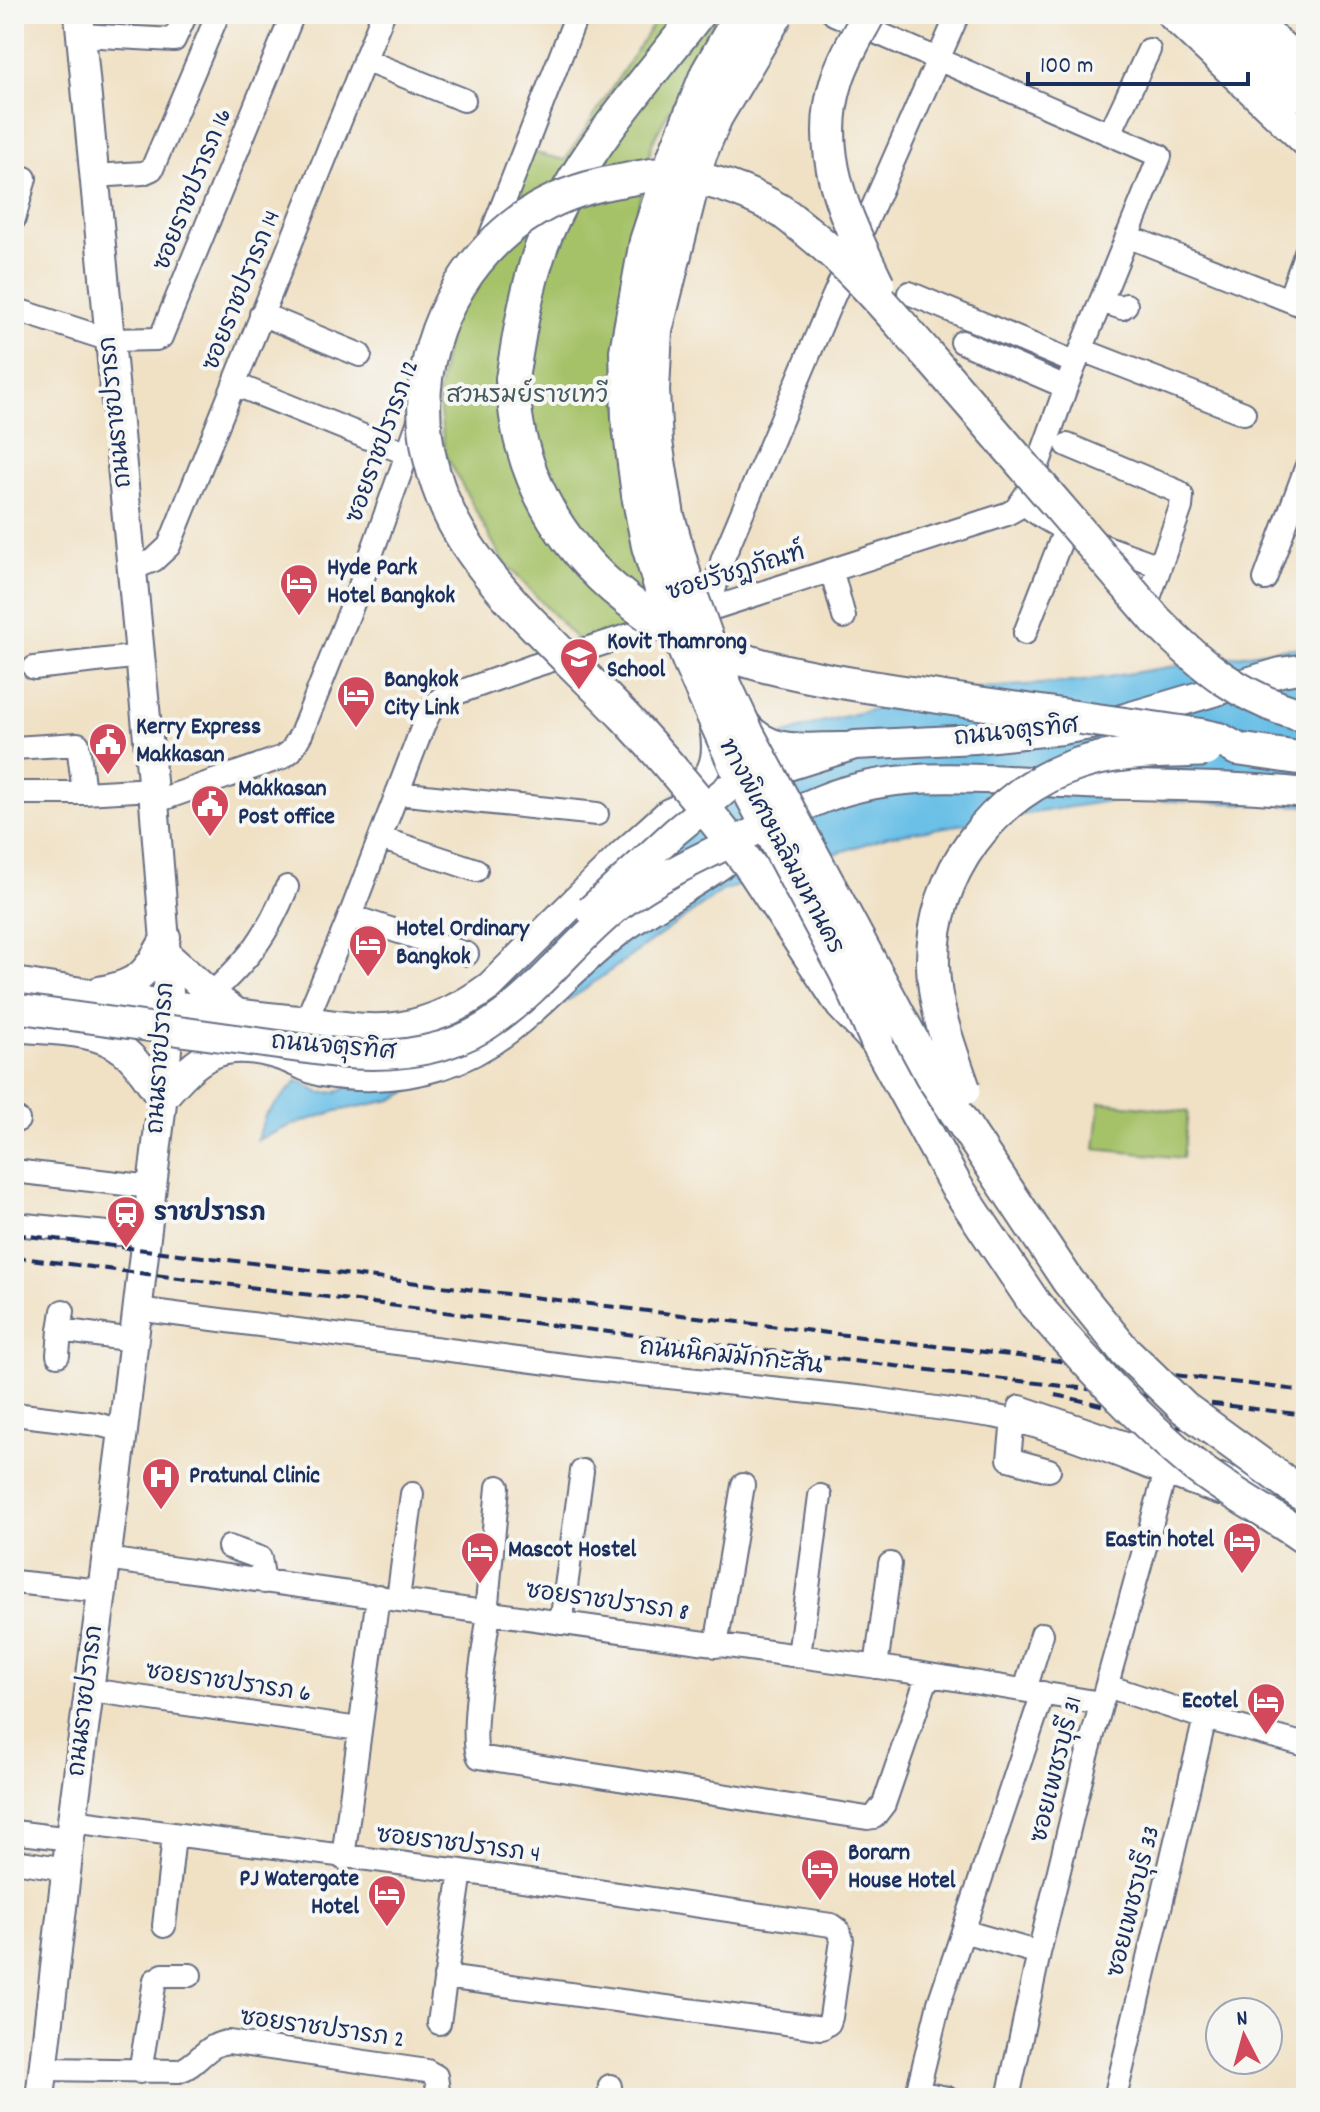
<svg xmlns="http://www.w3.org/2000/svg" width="1320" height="2112" viewBox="0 0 1320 2112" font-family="Dekko,'Playpen Sans Thai',sans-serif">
<rect width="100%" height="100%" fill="#f6f6f2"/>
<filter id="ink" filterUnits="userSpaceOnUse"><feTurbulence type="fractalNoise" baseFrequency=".0125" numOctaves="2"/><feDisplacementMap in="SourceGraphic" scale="16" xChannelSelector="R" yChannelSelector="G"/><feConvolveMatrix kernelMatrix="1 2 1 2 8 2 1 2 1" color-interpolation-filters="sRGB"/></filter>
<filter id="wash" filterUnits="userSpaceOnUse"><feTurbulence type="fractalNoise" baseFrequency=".006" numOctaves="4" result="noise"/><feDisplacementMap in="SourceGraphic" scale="32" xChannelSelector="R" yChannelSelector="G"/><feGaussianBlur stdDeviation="1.8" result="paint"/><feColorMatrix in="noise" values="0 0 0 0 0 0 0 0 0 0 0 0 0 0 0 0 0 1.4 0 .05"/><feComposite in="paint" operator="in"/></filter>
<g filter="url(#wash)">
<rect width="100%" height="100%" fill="#f0e1c5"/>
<path fill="#a6c269" stroke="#607864" stroke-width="2" d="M660,14H717L652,144L623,277L616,388L663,619L582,645L503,561L445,454L438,396L450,318L531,152L565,160Z
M1100,1102L1188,1112L1183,1158L1095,1149Z"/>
<path fill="#6ac0e7" stroke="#4278a2" stroke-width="2" d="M1306,647V806L1121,799L889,836L722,891L575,996L447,1072L392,1100L337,1111L292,1125L257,1140L265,1116L298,1080L320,1093L337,1092L353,1085L378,1064L483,988L551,904L715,759L817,723L954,690L1083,681L1280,649Z"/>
</g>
<g filter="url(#ink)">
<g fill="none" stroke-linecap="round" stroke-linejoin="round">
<g stroke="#666d82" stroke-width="26">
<path id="minor" d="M1251,14L1306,63
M81,35L174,40L186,14
M364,60L464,100
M1110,133L1149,50
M94,176L143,173L152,169L218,14
M14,219L25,178
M1127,236L1306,307
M487,245L577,14
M909,293L1076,363
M1289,300L1306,252
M1102,301L1122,308L1126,305
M14,309L110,340L156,339L161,337L293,14
M261,314L360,355
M962,342L1066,387
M1082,350L1244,413
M234,384L408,454
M1067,445L1179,492L1182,496L1181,507L1150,595
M1022,502C1060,535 1112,548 1159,566
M132,569L154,560L169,546L383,14
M832,572L844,617
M1265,579L1306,468
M709,609L723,558L828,309L958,14
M1025,633L1065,530
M34,668L141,656
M748,722C772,753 810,743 846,744
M14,748L78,744L84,793
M14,793H84L153,789
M397,793L597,814
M681,801C707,777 718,764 711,728
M154,802L283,757L291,751L301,734L361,583L421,415
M380,838L476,870
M350,916L467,954
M211,994C250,958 267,936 287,887
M306,1021L350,916L423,726L432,708L440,699L530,667L1007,514L1016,509L1029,490L1066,387L1160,156L834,14
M14,1119L18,1120
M14,1171L151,1187
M14,1224L118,1234L145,1232
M137,1309L594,1369L866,1398L993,1416C1071,1431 1144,1469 1220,1493
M63,1311L60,1330L133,1340
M58,1355L60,1330
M1020,1407L1184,1463
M14,1414L97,1424L123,1431
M1013,1420L1009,1459L1049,1470
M1221,1475L1295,1498
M229,1547L260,1558L264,1582
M106,1559L899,1670L1101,1703
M14,1582L102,1591
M398,1599L412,1494
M481,1612L487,1603L498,1487
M489,1612C486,1639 468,1738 479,1757L867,1818L874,1817L884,1804L928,1675
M561,1623L582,1471
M716,1646L743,1485
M799,1656L820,1496
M876,1667L890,1564
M1107,1686L1205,1718L1306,1745
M89,1690L359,1729
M1025,1690L1042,1634
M72,1821L461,1871L831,1925L839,1931L842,1940L831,2017L829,2023L822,2028L445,1977
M14,1832L70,1839
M343,1858L378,1596
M14,1861L67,1869
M164,1926L174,1836
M963,1931L1039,1953
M439,2023L461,1871
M44,2069L179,2071C199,2065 206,2043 229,2042L427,2071L436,2076L439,2098
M140,2072L155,1980L163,1975H190
M917,2092L947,2098
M609,2098L610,2086
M916,2098L939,2003L1043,1693
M1008,2098L1039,1953L1084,1767L1168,1464
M1115,2098L1205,1718"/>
</g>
<g stroke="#666d82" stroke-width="32">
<path id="major" d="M167,955L211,994L237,1013
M14,982C109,996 203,1011 298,1020C332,1024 368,1032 402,1026C435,1020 463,1006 490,986L622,855L669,813L763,774L855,745L975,739L1062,730L1118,720L1281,672L1306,668
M99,991C140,984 147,973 166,937
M14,1027C49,1031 94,1028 123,1050C139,1062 150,1083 162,1099
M162,1099C199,1055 222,1037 281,1056C295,1060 307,1069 322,1072C361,1079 403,1077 441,1065C518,1041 562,972 626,926C655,905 687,888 716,868C737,854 755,833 776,821C790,813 807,805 822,799C906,766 997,781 1085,784C1158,786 1233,785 1306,793
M40,2098L72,1821L123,1431L165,1077L170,1005L154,802L79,14"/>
</g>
<g stroke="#666d82" stroke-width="36">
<path id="highway" d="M1173,14L1306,140
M1218,14L1306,96
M512,379C519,335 526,290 541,248C573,160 642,87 698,14
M1237,749L1306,759
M751,867L842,1005L877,1042L956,1186L1035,1304"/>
</g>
<use href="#minor" stroke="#fff" stroke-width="22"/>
<use href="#major" stroke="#fff" stroke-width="28"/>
<use href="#highway" stroke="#fff" stroke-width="32"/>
<path stroke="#1b2f5e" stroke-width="4" stroke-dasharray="12 6" stroke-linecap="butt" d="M14,1234L1306,1391
M14,1257L467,1315L1306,1415
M1055,1395C1141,1412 1224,1439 1306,1472"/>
<g stroke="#666d82" stroke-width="32" stroke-linecap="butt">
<path id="major-bridge" d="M590,910L675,832L727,789
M14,1008L336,1053C393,1059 451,1053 498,1018C543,986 576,940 619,906C665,871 722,848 774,822"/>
</g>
<g stroke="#666d82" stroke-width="36" stroke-linecap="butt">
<path id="highway-bridge" d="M741,14L707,73L674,156L646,241L626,351L628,418L638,495L648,546L664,599L691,667L735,765L846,973L877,1042
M777,14L716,117L700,155L656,330L653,391L656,442L668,516L687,583L718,669L748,734L931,1075L1068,1281L1123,1349L1184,1408L1306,1497
M869,14C858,35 844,57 837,80C813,154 847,220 878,284
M512,379C514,402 516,424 522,445C553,560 653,638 765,666C820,680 876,688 932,696C1022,710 1112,722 1201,735L1219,739L1237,749
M751,867C711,815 670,764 625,717C570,659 482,584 449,513C411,432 416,347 468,273C508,218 558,190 625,180C638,178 652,173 665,174C703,177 741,189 774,207C786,213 796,223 807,231C852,267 889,311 927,354C1004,442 1080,532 1156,620C1200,665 1244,701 1306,716
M964,1089C950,1049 934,1008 933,966C931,874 993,792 1079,764C1120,750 1164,753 1206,750
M1035,1304C1085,1361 1135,1417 1194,1465C1229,1493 1270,1513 1306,1539"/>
</g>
<use href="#major-bridge" stroke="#fff" stroke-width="28"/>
<use href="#highway-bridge" stroke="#fff" stroke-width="32"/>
</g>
</g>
<defs>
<g id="hotel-pin" transform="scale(2)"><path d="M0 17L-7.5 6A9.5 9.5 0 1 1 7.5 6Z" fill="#d1495b" stroke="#f6f6f2"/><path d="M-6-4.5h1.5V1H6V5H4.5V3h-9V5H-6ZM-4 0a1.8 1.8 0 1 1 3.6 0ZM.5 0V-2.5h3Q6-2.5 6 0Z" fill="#fff"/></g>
<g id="school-pin" transform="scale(2)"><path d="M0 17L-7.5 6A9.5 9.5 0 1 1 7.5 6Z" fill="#d1495b" stroke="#f6f6f2"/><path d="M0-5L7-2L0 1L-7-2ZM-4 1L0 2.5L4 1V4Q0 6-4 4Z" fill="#fff"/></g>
<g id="civic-pin" transform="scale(2)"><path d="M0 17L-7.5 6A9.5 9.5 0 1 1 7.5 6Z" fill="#d1495b" stroke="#f6f6f2"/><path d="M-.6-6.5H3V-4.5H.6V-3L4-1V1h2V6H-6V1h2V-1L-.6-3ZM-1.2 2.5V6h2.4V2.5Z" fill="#fff"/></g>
<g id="station-pin" transform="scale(2)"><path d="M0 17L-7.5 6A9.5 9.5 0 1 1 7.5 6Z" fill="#d1495b" stroke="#f6f6f2"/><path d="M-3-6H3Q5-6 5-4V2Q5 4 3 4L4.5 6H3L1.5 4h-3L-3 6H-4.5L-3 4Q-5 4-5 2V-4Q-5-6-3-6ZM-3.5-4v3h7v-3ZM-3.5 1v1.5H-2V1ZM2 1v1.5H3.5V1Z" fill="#fff"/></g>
<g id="hospital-pin" transform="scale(2)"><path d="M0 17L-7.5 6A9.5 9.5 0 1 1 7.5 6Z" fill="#d1495b" stroke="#f6f6f2"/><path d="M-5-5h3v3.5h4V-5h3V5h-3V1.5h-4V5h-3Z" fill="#fff"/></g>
</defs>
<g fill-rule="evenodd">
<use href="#hotel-pin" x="299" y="583"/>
<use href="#school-pin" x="579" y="657"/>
<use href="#hotel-pin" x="356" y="695"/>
<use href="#civic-pin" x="108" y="742"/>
<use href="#civic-pin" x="210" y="804"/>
<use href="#hotel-pin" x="368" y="944"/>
<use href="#station-pin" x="126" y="1215"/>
<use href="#hospital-pin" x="161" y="1477"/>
<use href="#hotel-pin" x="1242" y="1541"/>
<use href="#hotel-pin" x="480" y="1551"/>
<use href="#hotel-pin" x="1266" y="1702"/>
<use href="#hotel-pin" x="820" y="1868"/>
<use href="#hotel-pin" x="387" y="1894"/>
</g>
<g text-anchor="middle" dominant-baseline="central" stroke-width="8" stroke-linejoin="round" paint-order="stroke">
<g font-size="24" fill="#1b2f5e" stroke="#f6f6f2">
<text transform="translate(194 190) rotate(-68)">ซอยราชปรารภ 16</text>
<text transform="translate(243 291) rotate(-68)">ซอยราชปรารภ 14</text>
<text transform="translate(117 412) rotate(-96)">ถนนราชปรารภ</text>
<text transform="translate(384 442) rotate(-70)">ซอยราชปรารภ 12</text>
<text transform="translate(736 574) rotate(-17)">ซอยรัชฎภัณฑ์</text>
<text transform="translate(1016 733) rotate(-6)">ถนนจตุรทิศ</text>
<text transform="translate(780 847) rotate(62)">ทางพิเศษเฉลิมมหานคร</text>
<text transform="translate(333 1048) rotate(5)">ถนนจตุรทิศ</text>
<text transform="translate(162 1058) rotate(-86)">ถนนราชปรารภ</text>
<text transform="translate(731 1358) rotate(6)">ถนนนิคมมักกะสัน</text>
<text transform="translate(607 1603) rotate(8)">ซอยราชปรารภ 8</text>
<text transform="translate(228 1684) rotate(8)">ซอยราชปรารภ 6</text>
<text transform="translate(87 1701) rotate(-83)">ถนนราชปรารภ</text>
<text transform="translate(1058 1770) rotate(-76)">ซอยเพชรบุรี 31</text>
<text transform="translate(458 1846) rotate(7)">ซอยราชปรารภ 4</text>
<text transform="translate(1135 1902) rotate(-76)">ซอยเพชรบุรี 33</text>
<text transform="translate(322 2030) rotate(8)">ซอยราชปรารภ 2</text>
</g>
<g font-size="24" fill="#455b61" stroke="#f6f6f2">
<text x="527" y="397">สวนรมย์ราชเทวี</text>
</g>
<g font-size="24" font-weight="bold" fill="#1b2f5e" stroke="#f6f6f2" text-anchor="start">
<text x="327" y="569">Hyde Park<tspan x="327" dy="28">Hotel Bangkok</tspan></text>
<text x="607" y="643">Kovit Thamrong<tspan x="607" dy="28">School</tspan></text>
<text x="384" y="681">Bangkok<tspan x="384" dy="28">City Link</tspan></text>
<text x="136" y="728">Kerry Express<tspan x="136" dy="28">Makkasan</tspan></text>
<text x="238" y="790">Makkasan<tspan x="238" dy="28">Post office</tspan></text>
<text x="396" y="930">Hotel Ordinary<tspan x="396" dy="28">Bangkok</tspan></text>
<text x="154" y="1215">ราชปรารภ</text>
<text x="189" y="1477">Pratunal Clinic</text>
<text x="1214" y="1541" text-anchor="end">Eastin hotel</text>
<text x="508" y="1551">Mascot Hostel</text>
<text x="1238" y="1702" text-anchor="end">Ecotel</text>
<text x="848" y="1854">Borarn<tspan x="848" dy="28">House Hotel</tspan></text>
<text x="359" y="1880" text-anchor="end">PJ Watergate<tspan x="359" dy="28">Hotel</tspan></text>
</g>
</g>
<rect width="1320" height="2112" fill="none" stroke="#f6f6f2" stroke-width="48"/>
<g transform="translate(1244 2036) rotate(354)"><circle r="38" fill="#f6f6f2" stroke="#9ea6b7" stroke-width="2"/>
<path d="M0-6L14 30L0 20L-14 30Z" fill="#d1495b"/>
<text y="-12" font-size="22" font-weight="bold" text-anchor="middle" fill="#1b2f5e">N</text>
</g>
<path d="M1028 72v12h220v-12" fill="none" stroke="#1b2f5e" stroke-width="4"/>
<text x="1040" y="72" font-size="24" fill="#1b2f5e" stroke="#f6f6f2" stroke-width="6" paint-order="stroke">100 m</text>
</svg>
